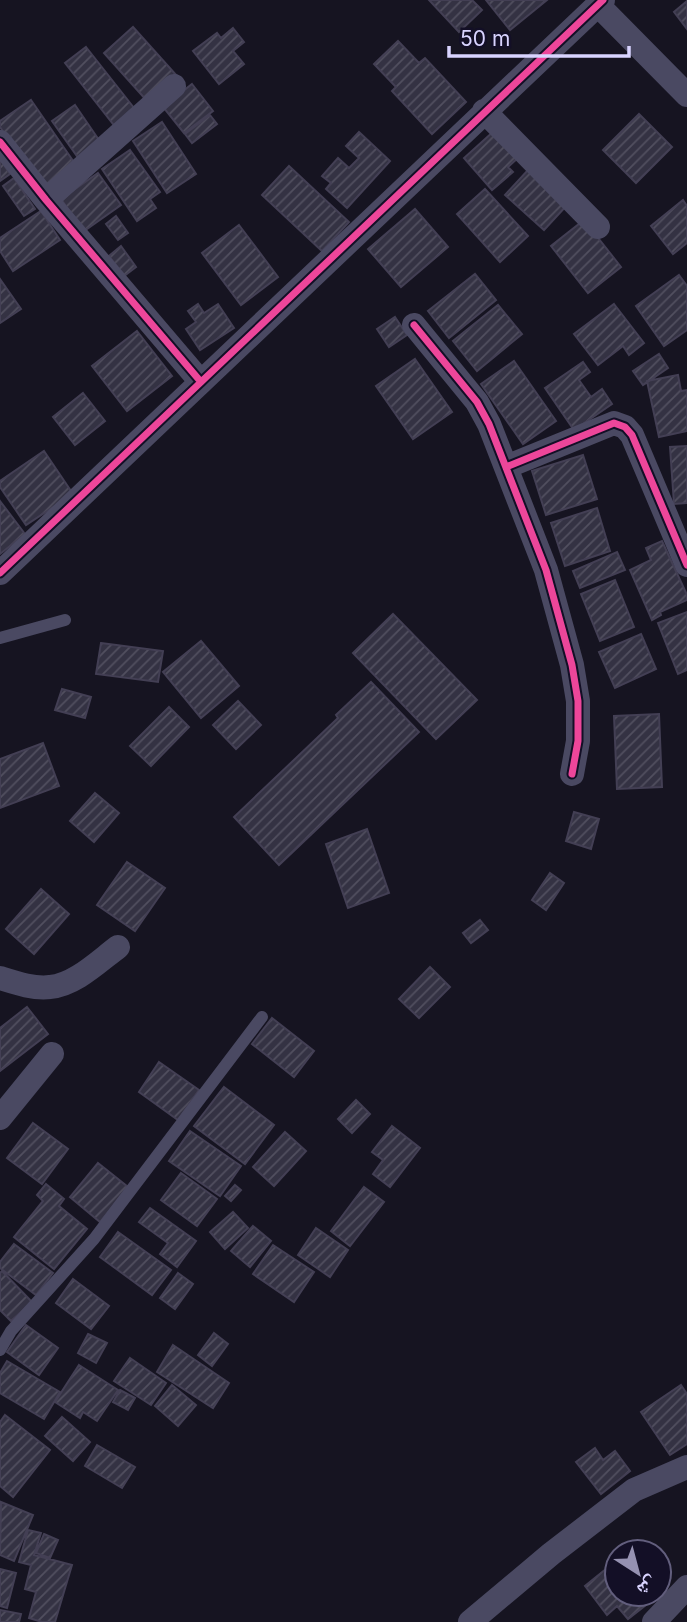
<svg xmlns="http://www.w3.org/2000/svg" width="687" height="1622" viewBox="0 0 687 1622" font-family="Inter,'Noto Naskh Arabic',sans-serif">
<defs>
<pattern id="building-hatch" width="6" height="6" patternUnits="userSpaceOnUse" patternTransform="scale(1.75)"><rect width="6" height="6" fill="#343243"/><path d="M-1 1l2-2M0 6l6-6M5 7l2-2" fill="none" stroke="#514f5f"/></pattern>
</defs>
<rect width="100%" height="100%" fill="#161421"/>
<path fill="url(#building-hatch)" stroke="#433f54" stroke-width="2" d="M429,0H472L482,10L459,32Z
M486,0H547L510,30Z
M687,1V29L674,12Z
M133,27L177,76L148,102L104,53Z
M233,28L244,42L233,51L244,64L219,84L193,51L217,33L221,38Z
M398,41L419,63L425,58L466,102L432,134L392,91L396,87L374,64Z
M86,47L138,113L117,129L65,63Z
M192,84L213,111L184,133L163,107Z
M31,100L78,168L45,191L0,127V121Z
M75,105L101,143L79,159L52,121Z
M639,114L672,147L636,183L603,150Z
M210,115L217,124L192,143L185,134Z
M162,122L196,174L167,193L133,141Z
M494,131L518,158L508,167L513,172L492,190L464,158Z
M359,132L390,161L347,208L326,189L331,183L322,176L338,158L349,168L359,158L346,146Z
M130,150L160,192L150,199L156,208L137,221L102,169Z
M0,159L10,174L0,181Z
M289,166L349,222L322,251L262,195Z
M529,169L568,204L544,230L505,195Z
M98,173L121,205L84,231L61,199Z
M14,178L35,209L24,216L3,186Z
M485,189L528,236L500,262L457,214Z
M683,200L687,206V243L673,254L651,226Z
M415,209L448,247L401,287L368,249Z
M41,211L60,240L13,271L0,251V238Z
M116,216L128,233L118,240L106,224Z
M584,220L621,267L588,293L551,246Z
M239,225L278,277L241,305L202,253Z
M121,246L136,267L124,276L109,256Z
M475,274L496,300L449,338L428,311Z
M679,275L687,286V330L664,346L636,306Z
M0,279L21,309L0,323Z
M198,304L204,313L218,304L234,328L200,350L186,329L196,322L188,311Z
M614,304L644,343L629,355L623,346L598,365L574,334Z
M498,305L522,334L477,371L453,341Z
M395,317L407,335L389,347L377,329Z
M137,331L172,376L127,411L92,366Z
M659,354L668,368L643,385L633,371Z
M415,359L452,412L413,439L376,386Z
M514,361L556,421L523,444L481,384Z
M583,362L590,372L579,380L591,397L602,389L612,404L574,430L545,388Z
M678,375L681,391L687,390V431L659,437L647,381Z
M83,393L105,421L75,445L53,417Z
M687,446V503L674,504L670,447Z
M44,451L73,494L26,525L0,487V481Z
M583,455L597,499L546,515L532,471Z
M0,501L25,534L0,554Z
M597,508L610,551L565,566L551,523Z
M662,541L687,595V600L660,612L661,615L652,620L630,570L651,560L646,548Z
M617,552L625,570L580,588L573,571Z
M615,580L634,627L600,641L581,594Z
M687,612V670L678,674L658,623Z
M393,614L477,700L436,739L353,653Z
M641,634L656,669L615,688L599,652Z
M201,641L239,686L201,718L163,672Z
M101,643L163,651L158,682L96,674Z
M371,682L419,732L279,865L234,817L338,718L336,715Z
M62,689L91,697L85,718L55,710Z
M238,701L261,725L236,749L213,725Z
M169,707L189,727L151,766L130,746Z
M659,714L662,787L617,789L614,716Z
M43,743L59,786L0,808V759Z
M95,793L119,813L94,842L70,821Z
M574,812L599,819L591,849L566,841Z
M367,829L389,893L348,908L326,844Z
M127,862L165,888L135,931L97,905Z
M550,873L564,883L546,910L532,900Z
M41,889L69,914L34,954L6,929Z
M480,920L488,930L471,943L463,933Z
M430,967L450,987L419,1018L399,999Z
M27,1007L48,1034L0,1071V1028Z
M272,1018L314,1051L294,1077L252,1044Z
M159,1062L199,1090L178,1120L139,1092Z
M224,1087L274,1125L245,1164L194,1126Z
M356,1100L370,1114L352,1133L338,1119Z
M33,1123L68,1149L42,1184L7,1158Z
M392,1126L420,1148L390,1187L373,1174L383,1160L372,1152Z
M190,1131L241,1166L220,1196L169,1161Z
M285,1132L306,1151L274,1186L253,1167Z
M98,1163L128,1187L100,1222L70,1197Z
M181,1173L217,1199L197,1226L161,1200Z
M46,1184L64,1199L59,1206L87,1229L54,1269L14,1237L43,1201L37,1195Z
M235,1185L241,1190L231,1201L225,1196Z
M364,1187L384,1202L350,1246L331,1231Z
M150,1208L196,1241L177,1267L160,1254L168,1243L139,1222Z
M233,1212L248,1228L225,1249L210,1232Z
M253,1226L271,1241L250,1267L231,1251Z
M316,1228L348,1250L330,1277L298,1255Z
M118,1232L171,1270L152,1295L100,1257Z
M14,1244L53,1273L36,1295L0,1268V1262Z
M273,1245L314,1272L294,1302L253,1274Z
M2,1271L32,1302L11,1321L0,1310V1273Z
M178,1273L193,1284L175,1309L160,1298Z
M73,1279L109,1306L91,1329L56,1303Z
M26,1325L58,1348L39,1375L7,1352Z
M214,1333L228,1344L212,1366L198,1355Z
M88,1334L107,1343L96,1363L78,1353Z
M173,1345L229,1383L213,1408L157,1372Z
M130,1358L166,1383L151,1405L114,1381Z
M7,1361L60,1392L44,1419L0,1393V1373Z
M79,1365L118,1390L97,1421L83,1412L80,1418L55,1402Z
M172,1385L196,1405L178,1426L155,1406Z
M681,1385L687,1394V1444L670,1455L641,1412Z
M120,1390L135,1398L128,1410L113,1402Z
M5,1415L50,1450L13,1497L0,1486V1422Z
M62,1417L90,1442L73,1461L45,1436Z
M97,1445L135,1467L122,1488L85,1466Z
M595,1448L603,1460L615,1451L630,1471L601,1494L576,1462Z
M1,1502L33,1515L14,1561L0,1555Z
M28,1530L41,1533L34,1555L72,1565L55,1622H42L29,1618L36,1592L25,1589L31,1565L19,1562Z
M44,1534L58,1540L50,1558L36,1553Z
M617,1560V1594H645L651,1601L628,1619L617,1606L607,1615L585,1586Z
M0,1569L16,1573L7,1608L0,1606Z
M0,1610L21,1614L19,1622H0Z"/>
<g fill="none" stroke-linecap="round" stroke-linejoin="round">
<path stroke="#4a4962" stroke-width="12" d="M0,638L65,620
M0,1350L11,1331L94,1239L262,1017"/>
<path stroke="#4a4962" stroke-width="24" d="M598,5L687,95
M484,111L598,227
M0,142L46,200L201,382
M46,200L174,86
M414,325L477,402L489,424L546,570L572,665L578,701V741L572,774
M506,467L614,423L625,427L632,435L687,565
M0,573L603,0
M0,978C16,983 34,989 50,987C75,985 99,961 118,947
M0,1118L52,1054
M470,1622L551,1554L634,1490L687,1467
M654,1622L687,1587"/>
<g stroke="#130f26" stroke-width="11">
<path id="cycleway" d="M0,142L46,200L201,382
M414,325L477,402L489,424L546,570L572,665L578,701V741L572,774
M506,467L614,423L625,427L632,435L687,565
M0,573L603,0"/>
</g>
<use href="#cycleway" stroke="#ed469a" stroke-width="7"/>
</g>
<g transform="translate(638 1573) rotate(144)"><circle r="33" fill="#130f26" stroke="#625e7d" stroke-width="2"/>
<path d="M0-5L12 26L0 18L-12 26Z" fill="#9591b1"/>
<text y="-10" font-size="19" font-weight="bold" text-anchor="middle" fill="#d9d4ff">ش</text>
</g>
<path d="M449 46v10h180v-10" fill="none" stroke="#d9d4ff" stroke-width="3.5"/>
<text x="460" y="46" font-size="21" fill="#d9d4ff" stroke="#130f26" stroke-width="5" paint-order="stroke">50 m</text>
</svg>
